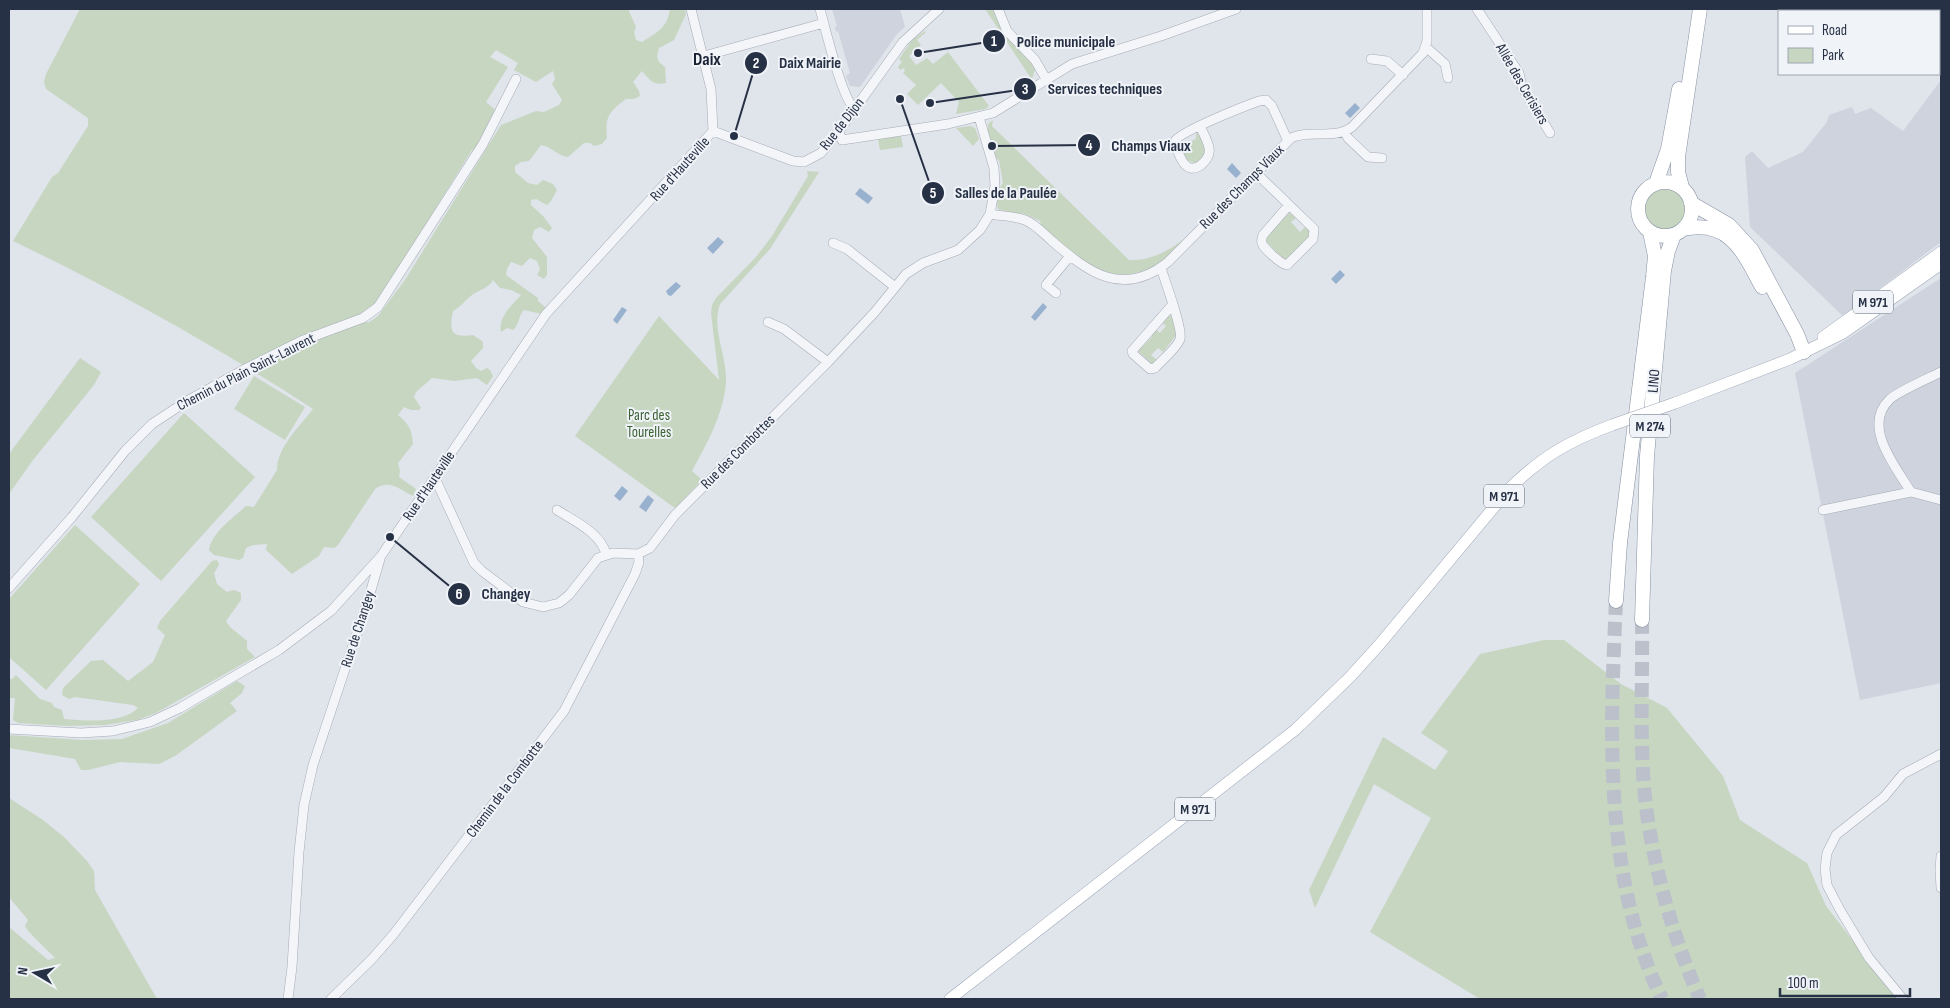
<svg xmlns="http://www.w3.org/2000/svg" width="1950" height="1008" viewBox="0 0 1950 1008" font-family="'Sofia Sans Condensed',sans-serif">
<rect width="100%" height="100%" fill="#e0e4eb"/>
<path fill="#ced3dd" d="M832,9H900L905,27L897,34L860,87L850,86L846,76L850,73L838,31L836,32L835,27L837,26Z
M1941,80V242L1843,316L1750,227L1745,157L1752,151L1768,168L1803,152L1827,122L1829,115L1852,107L1855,114L1871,108L1903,131Z
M1941,278V683L1860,700L1795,373Z"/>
<path fill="#c6d6c1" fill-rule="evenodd" d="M80,9H628L636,27L634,32L636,40L642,42C657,32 667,29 670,9H685L686,14L674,40L659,48L657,56L659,62L665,67L666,83C653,86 650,80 642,71L633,82L639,91L640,96L634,99H626C609,112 605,116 607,138L602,144L594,146L590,143H584L568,157C558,156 552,147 541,145L529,161L521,162L515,166V172L528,183L537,185L543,180L553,184L557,190L551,201L547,205L536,199L531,200V205L544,217L552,228L549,232L540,227L534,230L532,238L547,257V275L544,279L537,275L540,269L537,261L530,258L522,266L511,262L507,269L506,275L538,298V301L546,308L542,314L524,310C518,316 520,324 513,330L507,328L501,332C498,317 512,305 521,295L511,290L500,288L493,280C488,289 480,289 472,295C465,300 461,307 453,311C449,332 451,338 473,335L483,342V348L471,361L476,368L481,371L487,368L490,370L493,376L487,385L477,378L455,381L432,378L416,392L414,397L421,408L419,410H411L404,407L398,415C409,424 412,430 413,444L398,463L400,471L399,477L416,489L413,496C399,489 389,479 375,489L338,545L334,548L324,547L319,556L292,574L266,550L267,544L253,545L246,548L243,558L239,560L214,555L209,550C212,532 233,518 246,506L254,507L277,470C277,447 300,426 313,409C216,346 117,291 13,241L52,177L58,173L88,126V118L46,89L44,82L46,74ZM496,50L518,63L514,70L536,82L553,71L555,79L552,84L562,100L559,105L544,112L536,111L501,125L405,280L378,316L368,323L361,314L378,301L472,150L478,149L499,113L486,102L508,67L490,57Z
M985,9H993L1003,32L1029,59L1035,69L1032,80Z
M925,31L926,32L917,40L921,45L909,56L916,65L927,58L933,64L948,52L989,106L985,109L956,114L959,102L941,83L918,105L907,94L916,85L903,73L905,71L904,68L900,70L898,67L902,62L899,59L912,40Z
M993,120L992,126L1129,260C1152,261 1170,250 1188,236C1182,243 1176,250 1170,256C1146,277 1110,282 1084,263C1069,252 1055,237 1041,225L1040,221L1022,213L1019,215L998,209C996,202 998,188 1003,183L999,160L996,158L988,135V124Z
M970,126L975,128L979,139L973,146L956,128Z
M1196,133C1206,138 1206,147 1204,157L1196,164L1187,160L1179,147L1196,139Z
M901,136L903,147L880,150L878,139Z
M807,171L819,172L770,249L720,304C711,328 727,356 726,381C724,414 707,443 692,471L702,480L675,508L575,436L659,316L719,380L711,313L712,305L716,298L756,257L772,236L808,176Z
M1642 209a22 22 0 1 1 44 0a22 22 0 1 1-44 0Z
M1289,213L1297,217L1291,222L1300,232L1306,226L1309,228L1310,236L1287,260L1282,258L1266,241V236Z
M1168,315L1172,317L1178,333L1163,352L1158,348L1151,355L1157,360L1152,365L1149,364L1150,362L1138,351L1140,346L1142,347L1152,337L1150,335L1155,329L1160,333L1166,326L1161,322Z
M80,358L101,372L94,385L33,460L9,494V454Z
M254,376L305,407L285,440L234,409Z
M184,413L255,477L161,581L91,517Z
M75,525L140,584L46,690L9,657V599Z
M217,560L219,565L214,573L217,584L227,592L234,590L241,593V600L226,621L230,627L247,641V649L255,657L156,713L137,720L105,725L67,726L18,723L13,720L15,698H9V679H12L16,675L40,699L52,703L54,707L62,710L64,719C85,721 122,724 138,708L133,705L75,697L69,699L62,695L63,688L91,661L103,660L128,681L153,662L165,635L157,628L160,621L212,561Z
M1544,640H1564L1621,684L1667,708L1723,776L1740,820L1807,863L1826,906L1898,999H1480L1370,932L1431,818L1374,784L1315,908L1309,890L1383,737L1435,770L1448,751L1421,733L1480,654Z
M237,681L245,686L242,693L230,703L237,711L175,756L159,764L120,762L88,770H81L75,759L9,748V735L83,740L122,739L168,723Z
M9,798L43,820L65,838L87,861L94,871L95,890L157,999H9V927L48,960L55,958L29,932L25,926L28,920L9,897Z"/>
<path fill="#98b1cf" d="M1355,103L1360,108L1350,118L1345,113Z
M1232,163L1241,173L1236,178L1227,169Z
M860,188L873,198L868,204L855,194Z
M718,237L724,242L713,254L707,248Z
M1340,270L1345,275L1336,284L1331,279Z
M676,282L681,286L671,296L668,295L666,291Z
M1043,303L1047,307L1035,321L1031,317Z
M622,307L627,310L617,324L613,320Z
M622,486L628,491L620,501L614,496Z
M648,495L654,500L646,512L639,507Z"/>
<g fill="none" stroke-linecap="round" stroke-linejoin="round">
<path stroke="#bbc0ca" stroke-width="14" stroke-dasharray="14 7" stroke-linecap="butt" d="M1616,601C1610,735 1603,876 1662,999
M1642,620C1643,686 1638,755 1648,821C1658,883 1675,942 1700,999"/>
<g stroke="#a5abb6" stroke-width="10">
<path id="minor" d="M691,9L711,89L713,131
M820,9C825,27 842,100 855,109
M998,9L1007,31L1035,60L1046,79
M1477,9L1519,73L1522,87L1550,133
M1840,9L1848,11
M1939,41H1941
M1426,47L1445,64L1448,78
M704,56L824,23
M1371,59L1387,61L1403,75
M1200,126C1203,133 1208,141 1209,148C1211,157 1200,170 1190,168C1182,166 1176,148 1175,141C1179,132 1245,106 1259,101L1266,100L1272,106L1288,141
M713,131L793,161L804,162L821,153L841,128L903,42L939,9
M839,132L842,140L948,124L993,113L1072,64L1161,36L1236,9
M1345,132L1348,138L1368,157L1382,158
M1256,173L1314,229L1313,239L1287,265C1281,264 1264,249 1262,243C1261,240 1262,238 1263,235L1289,205
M990,214C1001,216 1014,216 1025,220C1035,224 1044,234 1052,241C1089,273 1123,298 1168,262L1291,138C1309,129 1335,140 1352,127L1423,53L1427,41V9
M833,243L847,249L895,287
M1161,268C1165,281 1183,329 1180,339C1178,347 1161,361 1155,368L1150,369L1133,354L1132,351L1173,304
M1056,293L1046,285L1070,256
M768,322L784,329L828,362
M1941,372C1929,378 1899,391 1890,399C1861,426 1896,467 1911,492L1941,500
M435,478L474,563L482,571L523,602L543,607L559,603L569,595L598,558L613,553L638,554L650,548L675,515L828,362L874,313L906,274L923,263L958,250L980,230L990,214L995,186L994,168L979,117
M557,510C574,521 601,533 606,554
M1823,510L1911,492
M9,588L72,517L125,451L152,424L187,401L247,368L301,341L363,318L378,307L483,144L516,79
M9,729L81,733L113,731L150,722L180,708L279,650L331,611L381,556L546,314L713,131
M1941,856L1940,870L1941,888
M288,999L292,967L299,852L304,805L313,765L369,597L380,559
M331,999L372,959L393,935L564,711L635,574L639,562L638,554
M1903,999L1869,958L1840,910L1827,885L1825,869L1827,853L1836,835L1884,797L1903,774L1941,754"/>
</g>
<g stroke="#9ea8b8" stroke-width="12">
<path id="major" d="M1823,337L1941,252
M1675,403L1790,359L1843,333L1941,264
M950,999L1295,730L1350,677L1379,645L1510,488C1543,456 1569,441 1612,425"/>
</g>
<g stroke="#8691a3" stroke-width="15">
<path id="highway" d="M1638 209a27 27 0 1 1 54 0a27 27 0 1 1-54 0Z
M1656,183L1668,149L1679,89
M1682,187L1678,172V157L1700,9
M1691,203L1729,225L1752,250L1797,334L1804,352
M1683,229C1730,219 1743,252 1762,287
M1616,601L1620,543L1653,277L1655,256L1650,232
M1642,620L1647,456L1664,271L1668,251L1674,235"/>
</g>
<use href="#minor" stroke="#f4f5f9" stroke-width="9"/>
<use href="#major" stroke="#fff" stroke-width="11"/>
<use href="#highway" stroke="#fff" stroke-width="14"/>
<g stroke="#9ea8b8" stroke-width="12" stroke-linecap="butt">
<path id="major-bridge" d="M1612,425L1675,403"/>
</g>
<use href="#major-bridge" stroke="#fff" stroke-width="11"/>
</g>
<g text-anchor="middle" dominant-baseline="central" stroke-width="4" stroke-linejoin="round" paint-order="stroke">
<g fill="#f0f3f8" stroke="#636b7b" stroke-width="1">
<rect x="1853" y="290.5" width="40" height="23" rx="4"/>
<rect x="1630" y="414.5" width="40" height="23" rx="4"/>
<rect x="1484" y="484.5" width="40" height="23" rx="4"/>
<rect x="1175" y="797.5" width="40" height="23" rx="4"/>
</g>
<g font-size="14" font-weight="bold" fill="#273145">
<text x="1873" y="302">M 971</text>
<text x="1650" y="426">M 274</text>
<text x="1504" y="496">M 971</text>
<text x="1195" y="809">M 971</text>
</g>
<g font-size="15" fill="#273145" stroke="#f0f3f8">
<text transform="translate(1522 84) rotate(60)">Allée des Cerisiers</text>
<text transform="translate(842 124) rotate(-52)">Rue de Dijon</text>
<text transform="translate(680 169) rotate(-48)">Rue d'Hauteville</text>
<text transform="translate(1242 187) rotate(-45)">Rue des Champs Viaux</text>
<text transform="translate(246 372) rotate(-27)">Chemin du Plain Saint-Laurent</text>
<text transform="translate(1654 381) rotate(-85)">LINO</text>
<text transform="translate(738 452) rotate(-45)">Rue des Combottes</text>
<text transform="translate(429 486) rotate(-56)">Rue d'Hauteville</text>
<text transform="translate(358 629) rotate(-72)">Rue de Changey</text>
<text transform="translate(505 789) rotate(-53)">Chemin de la Combotte</text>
</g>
<g font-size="15" fill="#3b6232" stroke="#f0f3f8">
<text x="649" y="415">Parc des<tspan x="649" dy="17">Tourelles</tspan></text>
</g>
<g font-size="18" font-weight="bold" fill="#192235" stroke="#f0f3f8">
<text x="707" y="59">Daix</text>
</g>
</g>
<path fill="none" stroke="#273145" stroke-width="2" d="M918 53L994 41M734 136L756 63M930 103L1025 89M992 146L1089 145M900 99L933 193M390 537L459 594"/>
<g fill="#273145" stroke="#f0f3f8" stroke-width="2">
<circle cx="918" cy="53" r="5"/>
<circle cx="734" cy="136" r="5"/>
<circle cx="930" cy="103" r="5"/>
<circle cx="992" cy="146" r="5"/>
<circle cx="900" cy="99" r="5"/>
<circle cx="390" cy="537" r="5"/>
<circle cx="994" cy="41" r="12"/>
<circle cx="756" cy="63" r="12"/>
<circle cx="1025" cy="89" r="12"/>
<circle cx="1089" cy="145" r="12"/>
<circle cx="933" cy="193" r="12"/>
<circle cx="459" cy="594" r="12"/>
</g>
<g font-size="15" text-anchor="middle" font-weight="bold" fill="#fff">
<text x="994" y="46">1</text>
<text x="756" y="68">2</text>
<text x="1025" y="94">3</text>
<text x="1089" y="150">4</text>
<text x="933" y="198">5</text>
<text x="459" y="599">6</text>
</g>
<g font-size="16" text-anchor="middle" font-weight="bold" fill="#273145" stroke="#f0f3f8" stroke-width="4" stroke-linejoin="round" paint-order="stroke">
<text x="1066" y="47">Police municipale</text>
<text x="810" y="68">Daix Mairie</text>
<text x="1105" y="94">Services techniques</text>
<text x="1151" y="151">Champs Viaux</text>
<text x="1006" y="198">Salles de la Paulée</text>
<text x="506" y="599">Changey</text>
</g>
<rect width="1950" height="1008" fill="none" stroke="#273145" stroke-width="20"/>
<rect x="1778" y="10" width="162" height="65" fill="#f0f3f8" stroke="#a0a5b0"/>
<rect x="1788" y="26" width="25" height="8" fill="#ffffff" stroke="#a0a5b0"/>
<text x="1822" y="35" font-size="15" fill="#273145">Road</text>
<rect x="1788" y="48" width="25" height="15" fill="#c6d6c1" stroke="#a0a5b0"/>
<text x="1822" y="60" font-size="15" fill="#273145">Park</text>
<g transform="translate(35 973) rotate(279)" stroke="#f0f3f8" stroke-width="4" paint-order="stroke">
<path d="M0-4L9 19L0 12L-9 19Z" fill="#273145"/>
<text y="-8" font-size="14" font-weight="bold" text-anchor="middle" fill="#273145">N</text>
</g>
<path d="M1780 988v8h130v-8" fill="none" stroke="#273145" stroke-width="2.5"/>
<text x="1788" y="988" font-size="15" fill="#273145" stroke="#f0f3f8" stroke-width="4" paint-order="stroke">100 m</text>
</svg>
